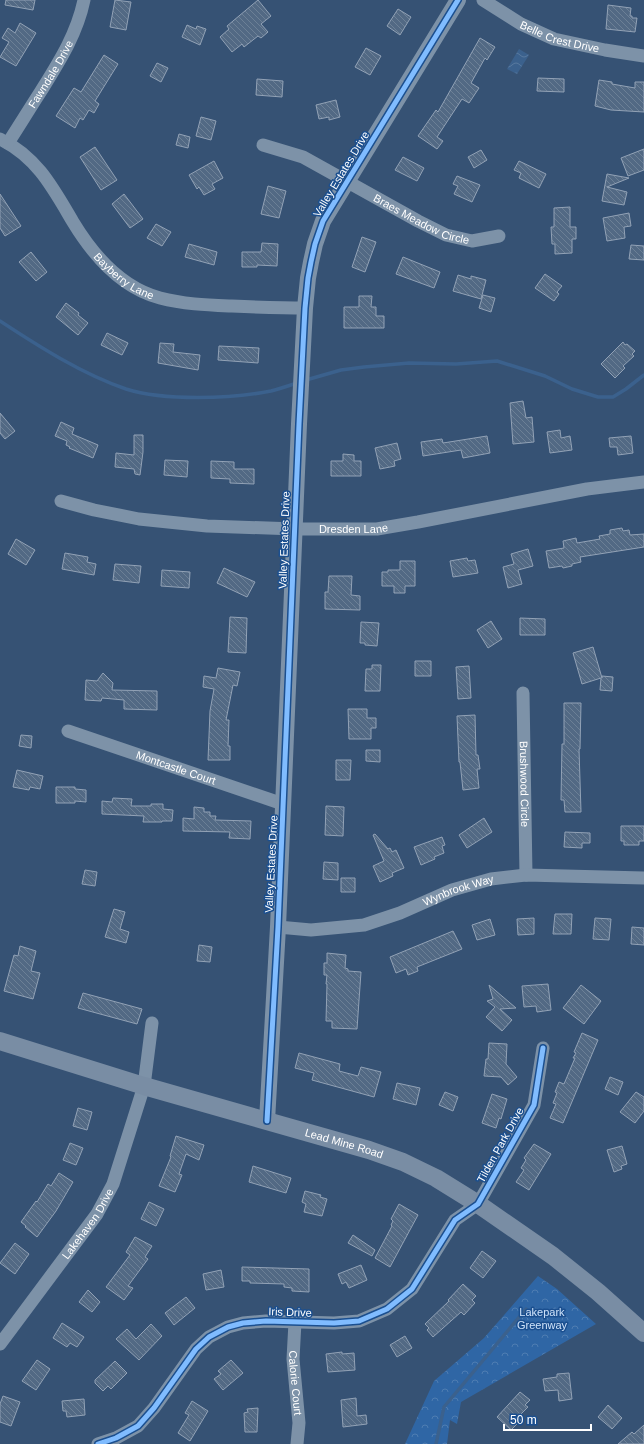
<svg xmlns="http://www.w3.org/2000/svg" width="644" height="1444" viewBox="0 0 644 1444" font-family="Arial,sans-serif">
<defs>
<pattern id="park-crowns" width="20" height="18" patternUnits="userSpaceOnUse"><rect width="20" height="18" fill="#2f66a5"/><path d="M2 6a3 3 0 1 1 6 0M12 15a3 3 0 1 1 6 0" fill="none" stroke="#4e7db2"/></pattern>
<pattern id="water-waves" width="16" height="10" patternUnits="userSpaceOnUse"><rect width="16" height="10" fill="#3b618d"/><path d="M0 5q4-4 8 0t8 0" fill="none" stroke="#58799e"/></pattern>
<pattern id="building-back-hatch" width="6" height="6" patternUnits="userSpaceOnUse"><rect width="6" height="6" fill="#526984"/><path d="M-1 5l2 2M0 0l6 6M5-1l2 2" fill="none" stroke="#6c8096"/></pattern>
</defs>
<rect width="100%" height="100%" fill="#365274"/>
<path fill="url(#park-crowns)" d="M538,1276L557,1289L596,1324L461,1402L457,1424L450,1420L447,1444H405L434,1381L484,1338Z"/>
<path fill="url(#water-waves)" d="M519,49L529,55L517,74L507,69Z"/>
<g fill="none" stroke-linecap="round" stroke-linejoin="round">
<path stroke="#3b618d" stroke-width="3.5" d="M0,321C38,346 82,374 126,389C164,401 231,399 271,391C279,389 288,386 297,383
M306,380L341,370L364,367L409,363L456,364L497,361L545,376L572,389L598,397H613L626,389L644,375
M436,1444L444,1407L526,1309"/>
</g>
<path fill="url(#building-back-hatch)" stroke="#92a2b6" d="M6,0H35L33,10L5,5Z
M115,0L131,2L126,30L110,27Z
M258,0L271,16L261,24L268,32L261,38L258,36L244,47L242,44L232,52L220,37L229,29L227,26Z
M608,5L631,8L630,16H632V18H637L635,32L606,29Z
M398,9L411,17L400,35L387,26Z
M20,23L36,33L16,66L0,57L9,42L2,38L8,28L15,33Z
M187,25L196,29L197,26L206,29L200,45L182,37Z
M480,38L495,47L487,60L485,58L471,83L479,88L469,103L462,99L437,137L443,141L437,149L418,136L436,110L438,112Z
M366,48L381,56L370,75L355,67Z
M104,55L118,64L95,101L99,104L94,113L89,110L83,120L80,118L75,128L56,116L74,88L81,92Z
M157,63L168,68L161,82L150,76Z
M538,78L564,79V92L537,91Z
M257,79L283,81L282,97L256,95Z
M599,80L612,82V84L635,88V82H644V112L611,110L595,106Z
M336,100L340,117L329,120V117L319,119L316,105Z
M201,117L216,121L211,140L196,136Z
M179,134L190,137L188,148L176,145Z
M95,147L117,180L101,190L80,157Z
M644,149V170L628,176L621,158Z
M481,150L487,160L474,168L468,157Z
M403,157L424,168L417,181L395,170Z
M214,161L223,178L212,184L215,189L204,195L199,187L197,189L189,175Z
M519,161L546,174L539,188L519,178L521,173L514,170Z
M607,174L629,178L607,187L627,192L624,205L602,201Z
M457,176L480,185L472,202L454,194L458,186L453,184Z
M268,186L286,191L279,218L261,214Z
M0,194L21,226L5,236L0,228Z
M124,194L143,219L130,228L112,204Z
M570,207V227H576V239H572V253L555,254V244H552L551,227H554V208Z
M629,213L631,226L624,227L625,238L607,241L603,218Z
M156,224L171,232L162,246L147,238Z
M362,237L376,242L365,272L352,267Z
M262,243L278,244L277,266L257,265V267H242V252H261Z
M189,244L217,252L214,265L185,257Z
M631,245L644,246V260L629,259Z
M31,252L47,272L36,281L19,262Z
M403,257L440,272L434,288L396,274Z
M545,274L562,286L557,292L559,294L554,301L535,288Z
M458,275L471,279V276L486,280L481,299L453,291Z
M483,295L495,298L491,312L479,308Z
M359,296H372L371,307H376V316H384V328H344V307H359Z
M66,303L79,313L78,315L88,323L78,335L56,317Z
M107,333L128,343L122,355L101,345Z
M623,342L625,345L627,344L635,351L632,354L634,356L623,366L625,368L615,378L601,364Z
M160,343L174,344L173,352L200,355L198,370L158,363Z
M219,346L259,348L258,363L218,360Z
M523,401L526,418L532,417L534,442L513,444L510,403Z
M0,413L15,431L5,439L0,433Z
M61,422L74,428L72,434L98,445L93,458L69,448L70,447L66,445L67,441L55,436Z
M560,430L561,438L570,436L572,450L550,453L547,432Z
M134,435H143V452L140,475L135,474L134,469L115,467L116,453L134,455Z
M487,436L490,453L463,458L461,450L423,456L421,442L442,439L443,443Z
M631,436L633,453L618,455L617,447H610L609,438Z
M397,443L401,459L394,461L395,466L380,469L375,448Z
M343,454L354,455V461H361V476H331V461H343Z
M165,460L188,461L187,477L164,475Z
M211,461L234,462V469H254V484L230,483V479L211,478Z
M622,528L623,531L629,530L630,535L644,534V547L580,557L581,562L572,564V566L563,568L562,566L549,568L546,551L564,548L563,541L576,538L577,543L600,539L599,536L610,534V530Z
M16,539L35,550L26,565L8,554Z
M528,549L533,566L518,570L522,584L508,588L503,567L514,564L511,554Z
M65,553L88,557L87,562L96,564L94,575L62,569Z
M467,558L468,561L475,560L478,573L453,577L450,561Z
M400,561H415V586H405V593H394V586H382V572H388V570H400Z
M115,564L141,566L139,583L113,580Z
M224,568L255,582L247,597L217,583Z
M162,570L190,572L189,588L161,586Z
M329,576H352L351,595L360,596V610L325,609V592H328Z
M230,617L247,618L246,653L228,652Z
M520,618L545,619V635H520Z
M491,621L502,639L488,648L477,630Z
M361,622L379,623L377,646L365,645V643H360Z
M593,647L602,678V676L613,677L612,691L600,690L601,678L582,684L573,653Z
M415,661H431V676H415Z
M372,665H381L380,691H365L366,669H372Z
M469,666L471,698L458,699L456,667Z
M218,668L240,672L237,686L233,685L226,720H229L228,746H230V760H208L210,711L214,689L203,687L204,676L216,678Z
M103,673L113,683L112,690L157,691V710L124,709V700L102,698L101,701L85,700L86,680L97,681Z
M564,703H581L580,749H579L581,812H565L564,800H561L562,744H564Z
M348,709H367V718H376V728H371V739H349Z
M475,715L476,755H478L480,769H477L479,788L463,790L460,762H459L457,716Z
M21,735L32,736L31,748L19,746Z
M366,750H380V762L366,761Z
M336,760H351L350,780H336Z
M17,770L43,776L40,789L30,787L29,790L13,787Z
M56,787H75V789L86,790V802L75,801V803H56Z
M113,798L132,799L131,806H151V804H163V809L173,810L172,821H162V822H143L144,816L102,814V801L112,802Z
M326,806L344,807L343,836L325,835Z
M194,807L204,808V812H210V816H216L215,820L251,821L250,839L229,838L230,832L183,831V818L194,819Z
M484,818L492,832L467,848L459,835Z
M621,826H644V841H639V845H624V841H621Z
M565,832L590,833V843H582V848L564,847Z
M375,834L388,849L390,848L392,852L396,850L404,868L392,873L393,876L380,882L373,866L384,861L373,835Z
M442,837L445,845L442,846L444,853L434,857L435,859L421,865L414,847Z
M324,862L338,863V880L323,879Z
M85,870L97,872L95,886L82,884Z
M341,878H355V892H341Z
M114,909L125,912L120,929L129,932L126,943L105,937Z
M555,914H572L571,934H553Z
M534,918V934L518,935L517,919Z
M595,918L611,919L609,940L593,939Z
M490,919L495,935L477,940L472,925Z
M632,927L644,928V945L631,944Z
M453,931L462,949L417,967L418,971L408,975L406,969L396,973L390,957Z
M199,945L212,947L210,962L197,961Z
M20,946L36,951L31,971L40,973L33,999L4,991L14,955L18,956Z
M327,953L346,955L345,968L348,969V971L361,972L357,1029L332,1028V1021H326L327,984H326L327,975H324V963H327Z
M548,984L551,1010L537,1012L536,1006L524,1007L522,986Z
M489,985L516,1008L500,1009L512,1020L502,1031L486,1017L495,1007L487,1001L493,999Z
M581,985L601,1001L584,1024L563,1008Z
M83,993L142,1009L137,1024L78,1008Z
M582,1033L598,1040L563,1123L550,1118L556,1104L553,1103L557,1093L555,1092L559,1082L564,1084L575,1058H573L576,1053L574,1052Z
M489,1043L507,1044L506,1064L517,1077L508,1085L501,1077L484,1076L486,1059H488Z
M299,1053L340,1064L339,1071L358,1076L361,1067L381,1072L374,1097L312,1080L314,1073L295,1068Z
M610,1077L623,1082L618,1095L605,1089Z
M397,1083L420,1088L416,1105L393,1099Z
M445,1092L458,1097L453,1111L439,1105Z
M636,1092L644,1097V1111L635,1123L620,1112Z
M492,1094L507,1099L501,1119L499,1118L496,1128L482,1123Z
M78,1108L92,1112L87,1130L73,1126Z
M176,1136L204,1145L199,1160L186,1154L179,1174L182,1175L175,1192L159,1186L171,1157L170,1156Z
M70,1143L83,1148L76,1165L63,1160Z
M534,1144L551,1154L529,1190L516,1182L524,1170L521,1168L526,1160L524,1158Z
M622,1146L627,1164L621,1166L622,1169L614,1172L607,1150Z
M253,1166L291,1178L286,1193L249,1182Z
M59,1173L73,1182L56,1211L37,1237L25,1227L26,1226L21,1222L36,1201L37,1202L48,1184L51,1186Z
M305,1191L321,1195L320,1197L327,1199L322,1216L304,1212L306,1204L302,1202Z
M149,1202L164,1209L156,1226L141,1219Z
M399,1204L418,1215L390,1267L375,1258L392,1226L391,1225L393,1221L391,1219Z
M353,1235L375,1250L372,1256L348,1243Z
M135,1237L152,1246L145,1257L148,1259L128,1286L133,1288L124,1300L106,1287L130,1255L126,1252Z
M15,1243L29,1254L15,1274L0,1263Z
M482,1251L496,1261L483,1278L470,1268Z
M361,1265L367,1280L349,1288L346,1282L342,1284L338,1274Z
M242,1267L309,1269V1292L292,1291V1288L284,1287V1284L250,1283V1281H242Z
M221,1270L224,1287L206,1290L203,1274Z
M463,1284L476,1296L472,1300L475,1303L464,1315L461,1312L433,1337L427,1330L429,1328L425,1324L449,1301L448,1300Z
M88,1290L100,1302L92,1312L79,1302Z
M186,1297L195,1308L174,1325L165,1313Z
M62,1323L84,1337L77,1347L70,1343L67,1347L53,1338Z
M151,1324L162,1336L139,1360L116,1339L127,1329L136,1339Z
M405,1336L412,1348L397,1357L390,1345Z
M342,1352V1354L354,1353L355,1370L328,1372L326,1354Z
M37,1360L50,1369L36,1390L22,1381Z
M231,1360L243,1373L223,1390L214,1379L221,1374L218,1371Z
M115,1361L127,1373L111,1389L108,1386L103,1391L95,1383V1380Z
M569,1373L572,1399L559,1401L558,1390L545,1391L543,1379L557,1377V1374Z
M520,1392L530,1400L525,1405L528,1407L518,1417L521,1420L511,1430L497,1417Z
M3,1396L20,1402L11,1426L0,1422V1404Z
M356,1398L357,1416L366,1415L367,1424L343,1427L341,1400Z
M84,1399L85,1415L67,1417L66,1411H63L62,1401Z
M192,1401L208,1411L190,1441L178,1433L189,1415L185,1413Z
M608,1405L622,1418L612,1429L598,1417Z
M258,1408L257,1432H245L244,1413L248,1412L247,1409Z
M644,1425V1444H618L632,1432L634,1434Z"/>
<g fill="none" stroke-linecap="round" stroke-linejoin="round">
<g stroke="#7d92a8" stroke-width="13">
<path id="s1" d="M483,0L521,24L554,39L605,50L644,56"/>
<path id="s2" d="M0,139C37,157 53,188 73,222C93,255 122,288 160,298C183,304 206,305 229,306C255,307 280,308 305,308"/>
<path id="s3" d="M8,143C19,126 30,108 41,91C59,62 77,34 84,0"/>
<path id="s4" d="M263,145L303,157L418,221L446,235L472,241L499,236"/>
<path id="s5" d="M61,501L94,510L139,519L207,526L295,529H377L418,522L587,489L644,482"/>
<path id="s6" d="M523,693L526,875"/>
<path id="s7" d="M68,731L283,804"/>
<path id="s8" d="M278,927L311,930L364,925L400,913L452,890L491,879L526,875L644,878"/>
<path id="s9" d="M295,1322L293,1359L299,1423L297,1444"/>
<path id="s10" d="M0,1344L97,1214L113,1184L144,1086L152,1023"/>
<path d="M98,1444L116,1438L138,1426L154,1408L196,1349L209,1337L228,1327L243,1323L266,1321L334,1323L359,1321L387,1309L412,1289L455,1220L478,1204L534,1105L543,1048"/>
</g>
<path stroke="#7d92a8" stroke-width="16" d="M267,1121L278,927L299,424L305,308L308,278L311,262L315,244L323,221L458,0"/>
<path stroke="#798da4" stroke-width="18" id="s11" d="M0,1041L144,1086L369,1150L403,1162L436,1178L478,1204L553,1256L598,1292L644,1333"/>
<g stroke="#1b4f8f" stroke-width="8">
<path id="cycleway" d="M267,1121L278,927L299,424L305,308L308,278L311,262L315,244L323,221L458,0
M98,1444L116,1438L138,1426L154,1408L196,1349L209,1337L228,1327L243,1323L266,1321L334,1323L359,1321L387,1309L412,1289L455,1220L478,1204L534,1105L543,1048"/>
</g>
<use href="#cycleway" stroke="#80bcff" stroke-width="5"/>
</g>
<g text-anchor="middle" dominant-baseline="central" stroke-width="3" stroke-linejoin="round" paint-order="stroke">
<g font-size="11" fill="#fff" stroke="#1b4f8f">
<text stroke="none"><textPath href="#s1" startOffset="86">Belle Crest Drive</textPath></text>
<text stroke="none"><textPath href="#s3" startOffset="81">Fawndale Drive</textPath></text>
<text transform="translate(341 174) rotate(-59)">Valley Estates Drive</text>
<text stroke="none"><textPath href="#s4" startOffset="176">Braes Meadow Circle</textPath></text>
<text stroke="none"><textPath href="#s2" startOffset="188">Bayberry Lane</textPath></text>
<text stroke="none"><textPath href="#s5" startOffset="295">Dresden Lane</textPath></text>
<text transform="translate(284 540) rotate(-88)">Valley Estates Drive</text>
<text stroke="none"><textPath href="#s7" startOffset="114">Montcastle Court</textPath></text>
<text stroke="none"><textPath href="#s6" startOffset="91">Brushwood Circle</textPath></text>
<text transform="translate(271 864) rotate(-87)">Valley Estates Drive</text>
<text stroke="none"><textPath href="#s8" startOffset="187">Wynbrook Way</textPath></text>
<text stroke="none"><textPath href="#s11" startOffset="359">Lead Mine Road</textPath></text>
<text transform="translate(500 1145) rotate(-61)">Tilden Park Drive</text>
<text stroke="none"><textPath href="#s10" startOffset="149">Lakehaven Drive</textPath></text>
<text transform="translate(290 1312) rotate(2)">Iris Drive</text>
<text stroke="none"><textPath href="#s9" startOffset="61">Calorie Court</textPath></text>
</g>
<g font-size="11" fill="#cfe3fa" stroke="#1b4f8f">
<text x="542" y="1312">Lakepark<tspan x="542" dy="13">Greenway</tspan></text>
</g>
</g>
<path d="M504 1424v6h87v-6" fill="none" stroke="#ffffff" stroke-width="2"/>
<text x="510" y="1424" font-size="12" fill="#ffffff" stroke="#1b4f8f" stroke-width="3" paint-order="stroke">50 m</text>
</svg>
